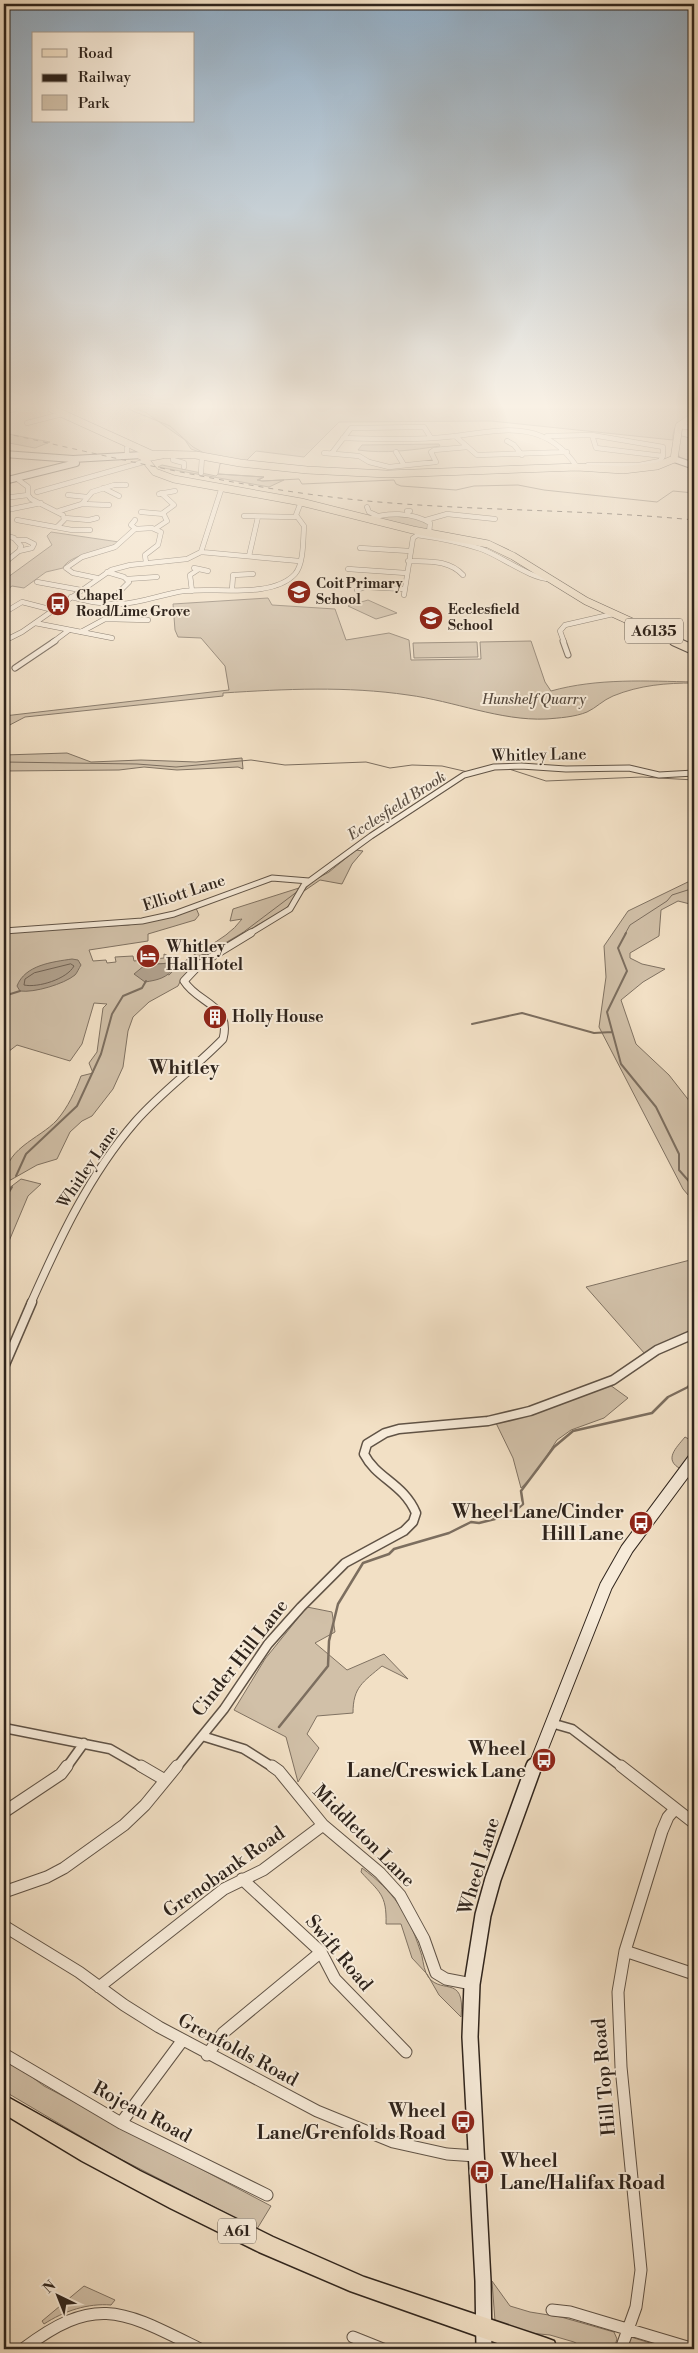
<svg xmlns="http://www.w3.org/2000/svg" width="698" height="2353" viewBox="0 0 698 2353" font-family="'Libre Bodoni',serif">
<rect width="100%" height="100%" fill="#f2e0c5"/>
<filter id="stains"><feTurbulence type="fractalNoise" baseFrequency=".004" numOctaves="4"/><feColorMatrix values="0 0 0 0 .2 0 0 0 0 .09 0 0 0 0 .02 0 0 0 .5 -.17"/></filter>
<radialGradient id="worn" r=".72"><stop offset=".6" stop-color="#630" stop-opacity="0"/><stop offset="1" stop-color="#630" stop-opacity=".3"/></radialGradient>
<path fill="#d1c0a8" stroke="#807262" d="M134,409H694V413C683,420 672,423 673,440L491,421L339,422L304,457L256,451L245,462L214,457L191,449L185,440L145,412Z
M4,434H8L50,442L35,448L4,442Z
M678,435L694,439V463L680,458L677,452Z
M439,444L440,446C413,450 385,454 358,450L362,445Z
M162,465L216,476L218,474L264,477L259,480L262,481L284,480L269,487L158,467Z
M377,515L417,518L428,523L427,532L370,519Z
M51,532L119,542C106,552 70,553 63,568L46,572L24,588L12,586L4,592V580L52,545L47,536Z
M268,598L272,605L335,609L346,640L389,633L409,640L411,660L481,659L480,642L531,641L545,682L551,691C597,678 647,681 694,682V683C666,683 640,685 613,696C603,700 596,708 587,712C575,717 559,718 546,719C500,721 454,701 408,695C347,686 285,689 223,693V696L25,717L4,728V716L229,690L225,666L201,638L178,637L175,630L173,604Z
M368,600L397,613L376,619L348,606Z
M477,642L478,657L414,658L413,643Z
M67,753L91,762L141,760L196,762L242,758L243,769L238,767L177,770L144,767L119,770L4,771V755Z
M356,850L363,851L352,864L342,884L320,880L304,891L309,883L329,872Z
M694,879V905L678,901L661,910L659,936L630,953V958L642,964L665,969L643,982L621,1000L636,1044L669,1075L694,1107V1202L683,1189L599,1027L606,977L604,946L628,911Z
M299,888L292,902L284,910C261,924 186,962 178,986L149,1002L133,1017L128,1031L123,1067L113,1089L92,1116L82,1121L70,1132L57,1159L37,1165L7,1182C0,1150 40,1139 57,1120C68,1107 75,1092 81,1076L93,1073L89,1063L97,1052L103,1008L107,1004L94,1003L82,1044L70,1061L17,1045L4,1055V932L128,925L151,921L196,908L199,915L195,920L148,934V941L89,950L93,961L106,960L107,963L116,962L115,957L133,956L134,961L164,958V954L173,958L170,963L145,965L169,975C190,951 224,944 242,919L230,921L233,909Z
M21,1179L41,1184L28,1196L4,1253V1192Z
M694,1259V1331L677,1337L645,1354L586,1287Z
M610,1385L628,1398L604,1418L571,1430L557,1440L537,1471L521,1488L513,1458L496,1423Z
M685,1437L694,1442V1449L681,1469C663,1460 676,1448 685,1437Z
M307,1607L332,1612L335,1632L315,1643L347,1670L384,1654L408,1679L382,1666C363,1682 353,1687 353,1713L317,1716L307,1734L319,1748L298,1782L286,1737L234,1710L265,1659Z
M362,1868C393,1891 408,1913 420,1950C423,1957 423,1966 426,1973C438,1998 466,1971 461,2017L439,1995L427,1974L412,1958L401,1924H386C387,1894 379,1892 361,1872Z
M4,2056L44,2086L271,2206L257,2229L109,2153L4,2091Z
M492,2281L510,2306L530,2312L561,2317L614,2332L617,2339L614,2349H586L574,2342L550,2335L529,2333L495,2321Z
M84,2286L115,2300L111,2305C88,2303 64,2311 44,2324L42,2321Z
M631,2337L669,2349H627Z"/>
<path fill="#b0a08c" stroke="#7c6e5f" d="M72,959L78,960L81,965C79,968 77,973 75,975C64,984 34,993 20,991L17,986C25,965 52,962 72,959Z
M170,963L175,967C167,978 158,980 145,982L134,974L145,965Z"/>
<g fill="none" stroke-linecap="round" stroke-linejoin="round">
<path stroke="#706254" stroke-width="1" d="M71,964L74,966C67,979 38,988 24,985L25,979L34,973Z"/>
<path stroke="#7c6e5f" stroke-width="1" d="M128,409L170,426L193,447L204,453
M223,462L220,464L218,474L264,477L257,480L262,481L299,479L302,484L394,480L396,484L401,486L456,490L474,486L518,485L544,490L657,502L673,491L694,493
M4,762L137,764L176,767L251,760L285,765L366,762L390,768L412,765L442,766L468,772
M509,769L546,781L642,777L694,780
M401,814L435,791
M358,843L372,833
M306,886L331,868
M241,934L298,891
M625,934L630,925L667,901L672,895L694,888"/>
<path stroke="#7c6e5f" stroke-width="2" d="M626,933L618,948L627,971L607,1012L621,1064L656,1107L679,1154V1170L694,1187
M173,969L216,949L243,933
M4,996L20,991
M472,1024L522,1013L594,1033L612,1032
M16,1176L26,1154L77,1106L101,1054L112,1014L123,996L142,988L146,981
M4,1194L9,1192L12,1187"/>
<path stroke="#7c6e5f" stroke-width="2.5" d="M279,1727L328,1666L329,1641L338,1604L363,1563L389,1554L394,1549L449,1533L471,1522L479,1523L495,1519L507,1511L516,1510L523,1504L521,1491L554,1447L573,1431L652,1413L668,1397L688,1387L694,1379"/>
<g stroke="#605346" stroke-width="5.5">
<path id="street-far4" d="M4,412L14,409
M27,423L62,414
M679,426L694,428
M592,435L596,448L663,456
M455,436L477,455L567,452
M547,436L592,435L663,447V456L660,461L639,465H588
M343,438C373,439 404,440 434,438C488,435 540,411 577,467
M507,441L514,445L522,455
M127,448V456
M396,452L404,465
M324,453L359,456L369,462L389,467L436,462L431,452L434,450L468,447
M332,453L351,428L424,427L431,438
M173,455V460L184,463V467
M201,473L202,456
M16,478L28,487V495L31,499L63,515L64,520L57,527
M103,488L119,496
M37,492L147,461
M159,494L175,491
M68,495L87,497
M4,498L28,495
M82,504L109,505
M367,507L369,512L376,515
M7,510L41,503
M59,511L82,504L92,492L114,485H126
M407,511H410
M141,512L164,514
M244,516L295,517
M65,518L89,520L97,518
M368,519C387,512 412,512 430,523L429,533
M17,520L72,530H90
M135,520L131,525L136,529
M426,520L447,514L495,519
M155,529L167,521L163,513L174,505L161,493
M4,535L14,538L21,546L19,551L4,563
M417,535C439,538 460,542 481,549C501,556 532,580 551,579
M16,540H26L34,544L32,548L19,551
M360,548L410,551
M201,552L299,561
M201,552L222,487
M249,556L258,517
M408,561C428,562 448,559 463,575
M199,569L208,571
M348,569L406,573
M107,572L124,577L129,582L119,592
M97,578L73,573L66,568L82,557L115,547L135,529L152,528L161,532L158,545L145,555L146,563
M127,579L157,577
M37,582L81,590
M364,585L365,587L404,589
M232,590L233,575L253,574
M357,590L365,587
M192,591L190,575L199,569L194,568
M404,595L413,538L419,534
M71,597C87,601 103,605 120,604C142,603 162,594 184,591C214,587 272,599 295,574C304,564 303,539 304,526L296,515L301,502
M7,611L22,602L53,610
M35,623L112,638
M81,632L105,619L148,620
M4,641L22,632L111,570L130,565L187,559L201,552
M53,642L69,630
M564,642L560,631L565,625L613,614"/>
</g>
<g stroke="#605346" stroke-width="7">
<path id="street-far3" d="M563,641L568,655
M15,668L55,641
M4,931L142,921L174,914L272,878L309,881
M249,934L290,909L304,885L371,836L464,775L494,767L521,766L566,769L629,768L659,775L694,773"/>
</g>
<g stroke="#605346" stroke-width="9">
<path id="street-far2" d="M31,1303C59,1240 89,1175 135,1122C161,1092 195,1068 223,1039C232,1004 198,1004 184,981L200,964L251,933"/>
</g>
<g stroke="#605346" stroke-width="11">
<path id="street-far1" d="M4,1367L32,1302
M551,1723L572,1729L623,1768
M4,1728L110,1749L143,1768
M202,1736L244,1749L274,1768
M66,1768L84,1743
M176,1768L224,1709L268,1644L301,1607L345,1563L404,1531L413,1522L416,1513C403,1483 377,1479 364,1454L367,1444L385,1433L399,1429L488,1421L530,1411L613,1380L657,1350L694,1334"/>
</g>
<g stroke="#605346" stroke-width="13">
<path id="street" d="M141,1766L165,1780
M272,1766L279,1771L323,1825L380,1873L400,1895L424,1939L436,1973L446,1979L472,1984
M621,1766L694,1823
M4,1812L61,1774L67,1766
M242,1879L321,1952L335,1979L406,2052
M4,1892L47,1877L64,1868L124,1825L145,1805L177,1766
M4,1926L79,1972L124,2005L159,2027L317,2111L393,2142L447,2154L476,2156
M625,1951L694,1974
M99,1987L224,1889L263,1870L323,1825
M4,2054L121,2123L267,2195
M207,2055L223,2033L321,1952
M121,2123L182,2041
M552,2310L570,2312L694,2349
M353,2337L383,2349
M23,2349C97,2293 123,2311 200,2349
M621,2349L636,2307L641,2270L621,2067L618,1992L625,1951L662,1831L668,1817L675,1809"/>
</g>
<g stroke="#2f241c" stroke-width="8">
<path id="secondary-far2" d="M4,454L73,459L142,455
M674,459L694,466
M4,481L76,463"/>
</g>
<g stroke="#2f241c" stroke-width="14">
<path id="secondary-far1" d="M534,1768L606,1586L627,1549L694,1459"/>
</g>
<g stroke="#2f241c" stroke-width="18">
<path id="secondary" d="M484,2349L483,2281L470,2037L472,1984L483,1915L493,1879L534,1766"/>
</g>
<g stroke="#2f241c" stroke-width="8">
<path id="primary-far1" d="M52,409L151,454
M162,455L146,458L141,456L147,454L196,455L240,463L307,470L387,474L577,467L623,470L657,466L674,459L679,426L694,416
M143,457L155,472L174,479L301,502L413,530L488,544L513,556L586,601L676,642"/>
</g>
<g stroke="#2f241c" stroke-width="11">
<path id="primary" d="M674,641L694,650"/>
</g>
<g stroke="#2f241c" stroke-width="3">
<path id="highway" d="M4,2095L140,2171L273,2237L364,2277L546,2338L554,2341L557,2349H514L350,2291L259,2252L170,2208L82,2161L4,2114Z"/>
</g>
<use href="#street-far4" stroke="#f7ebd9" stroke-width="4.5"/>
<use href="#street-far3" stroke="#f7ebd9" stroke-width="5"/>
<use href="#street-far2" stroke="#f7ebd9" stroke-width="7"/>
<use href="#street-far1" stroke="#f7ebd9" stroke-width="8"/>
<use href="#street" stroke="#f7ebd9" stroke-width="11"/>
<use href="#secondary-far2" stroke="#f7ebd9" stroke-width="6"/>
<use href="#secondary-far1" stroke="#f7ebd9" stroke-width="12"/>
<use href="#secondary" stroke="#f7ebd9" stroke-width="15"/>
<use href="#primary-far1" stroke="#f2e0c5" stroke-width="7"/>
<use href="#primary" stroke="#f2e0c5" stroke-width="9"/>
<use href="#highway" fill="#f2e0c5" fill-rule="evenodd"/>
<path stroke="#2f241c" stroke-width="1" stroke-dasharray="5 5" stroke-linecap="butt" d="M4,433C132,462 260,493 391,503C492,511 593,510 694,520"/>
</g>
<linearGradient id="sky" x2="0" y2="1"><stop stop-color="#91acc3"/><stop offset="0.55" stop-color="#f9f1e5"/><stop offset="1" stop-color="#f9f1e5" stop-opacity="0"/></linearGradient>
<rect width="698" height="739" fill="url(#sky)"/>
<defs>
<g id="school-disc" transform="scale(1.25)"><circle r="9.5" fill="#8f2418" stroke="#f7ebd9"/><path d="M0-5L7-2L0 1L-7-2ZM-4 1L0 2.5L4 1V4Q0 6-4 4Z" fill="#fff"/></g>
<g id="bus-disc" transform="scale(1.25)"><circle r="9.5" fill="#8f2418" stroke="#f7ebd9"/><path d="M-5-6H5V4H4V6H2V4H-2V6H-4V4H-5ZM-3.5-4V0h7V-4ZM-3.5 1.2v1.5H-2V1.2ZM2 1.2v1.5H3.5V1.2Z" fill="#fff"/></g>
<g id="hotel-disc" transform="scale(1.25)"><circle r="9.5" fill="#8f2418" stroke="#f7ebd9"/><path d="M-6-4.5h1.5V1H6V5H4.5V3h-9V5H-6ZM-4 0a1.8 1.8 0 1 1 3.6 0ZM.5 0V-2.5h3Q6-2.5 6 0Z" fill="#fff"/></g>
<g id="building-disc" transform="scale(1.25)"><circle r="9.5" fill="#8f2418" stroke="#f7ebd9"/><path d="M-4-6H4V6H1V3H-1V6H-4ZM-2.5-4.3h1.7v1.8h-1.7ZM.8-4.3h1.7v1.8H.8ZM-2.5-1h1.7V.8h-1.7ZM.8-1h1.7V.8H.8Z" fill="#fff"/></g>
</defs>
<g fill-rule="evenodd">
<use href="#school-disc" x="299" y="592"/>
<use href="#bus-disc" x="58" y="604"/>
<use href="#school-disc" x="431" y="618"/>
<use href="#hotel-disc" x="148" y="956"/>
<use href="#building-disc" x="215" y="1017"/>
<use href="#bus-disc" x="641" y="1523"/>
<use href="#bus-disc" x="544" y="1760"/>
<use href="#bus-disc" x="463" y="2122"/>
<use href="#bus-disc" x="482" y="2172"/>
</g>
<g text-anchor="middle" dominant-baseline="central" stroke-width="4" stroke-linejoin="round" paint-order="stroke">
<g font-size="14" font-weight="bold" fill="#2f241c" stroke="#f7ebd9" text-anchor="start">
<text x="316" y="584">Coit Primary<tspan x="316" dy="16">School</tspan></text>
<text x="76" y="596">Chapel<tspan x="76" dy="16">Road/Lime Grove</tspan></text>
<text x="448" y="610">Ecclesfield<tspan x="448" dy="16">School</tspan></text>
</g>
<g font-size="14" font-style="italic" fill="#584b3f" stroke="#f7ebd9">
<text x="534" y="700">Hunshelf Quarry</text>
</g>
<g fill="#f7ebd9" stroke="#6b6055" stroke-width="1">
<rect x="625" y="618.5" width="58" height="25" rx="4"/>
<rect x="218" y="2218.5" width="38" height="25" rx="4"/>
</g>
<g font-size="15" font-weight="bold" fill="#2f241c">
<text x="654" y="631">A6135</text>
<text x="237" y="2231">A61</text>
</g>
<g font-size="15" font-style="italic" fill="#5c4f43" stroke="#f7ebd9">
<text transform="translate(397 806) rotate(-33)">Ecclesfield Brook</text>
</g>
<g font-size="16" fill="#2f241c" stroke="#f7ebd9">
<text transform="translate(539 755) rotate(-1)">Whitley Lane</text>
<text transform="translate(184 893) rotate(-18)">Elliott Lane</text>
<text transform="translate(88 1167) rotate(-56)">Whitley Lane</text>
</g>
<g font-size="16" font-weight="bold" fill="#2f241c" stroke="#f7ebd9" text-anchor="start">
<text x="166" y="947">Whitley<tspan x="166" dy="18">Hall Hotel</tspan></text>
<text x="232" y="1017">Holly House</text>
</g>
<g font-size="19" font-weight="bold" fill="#2f241c" stroke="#f7ebd9">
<text x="184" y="1068">Whitley</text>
</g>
<g font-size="19" font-weight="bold" fill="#2f241c" stroke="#f7ebd9" text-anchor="end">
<text x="624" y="1512">Wheel Lane/Cinder<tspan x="624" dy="22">Hill Lane</tspan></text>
<text x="526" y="1749">Wheel<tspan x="526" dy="22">Lane/Creswick Lane</tspan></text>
<text x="446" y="2111">Wheel<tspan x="446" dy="22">Lane/Grenfolds Road</tspan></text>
<text x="500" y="2161" text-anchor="start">Wheel<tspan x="500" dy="22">Lane/Halifax Road</tspan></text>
</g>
<g font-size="19" fill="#2f241c" stroke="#f7ebd9">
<text transform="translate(240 1658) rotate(-52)">Cinder Hill Lane</text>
<text transform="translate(364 1836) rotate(45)">Middleton Lane</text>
<text transform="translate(479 1866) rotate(-73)">Wheel Lane</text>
<text transform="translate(224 1872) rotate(-35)">Grenobank Road</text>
<text transform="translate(339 1953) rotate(50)">Swift Road</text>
<text transform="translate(238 2050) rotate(28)">Grenfolds Road</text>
<text transform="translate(604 2077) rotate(-95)">Hill Top Road</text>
<text transform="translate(142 2112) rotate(28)">Rojean Road</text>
</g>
</g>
<rect width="698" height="2353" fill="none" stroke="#f2e0c5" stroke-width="20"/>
<rect x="5" y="5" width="688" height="2343" fill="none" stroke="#2f241c" stroke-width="2.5"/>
<rect x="10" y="10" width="678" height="2333" fill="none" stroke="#2f241c"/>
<rect x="32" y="32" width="162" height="90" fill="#f7ebd9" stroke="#a79b8d"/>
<rect x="42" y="49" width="25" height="8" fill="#f2e0c5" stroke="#a79b8d"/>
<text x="78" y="58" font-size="15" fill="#2f241c">Road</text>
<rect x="42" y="74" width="25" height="8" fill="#2f241c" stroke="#a79b8d"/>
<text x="78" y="82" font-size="15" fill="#2f241c">Railway</text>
<rect x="42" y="95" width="25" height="15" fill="#d1c0a8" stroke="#a79b8d"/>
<text x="78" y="108" font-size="15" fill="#2f241c">Park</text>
<g transform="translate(58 2296) rotate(317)" stroke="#f7ebd9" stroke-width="4" paint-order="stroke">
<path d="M0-4L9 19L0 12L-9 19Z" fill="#2f241c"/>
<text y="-8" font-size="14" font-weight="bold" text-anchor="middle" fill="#2f241c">N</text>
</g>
<rect width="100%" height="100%" filter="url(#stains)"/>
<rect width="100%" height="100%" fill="url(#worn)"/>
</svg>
